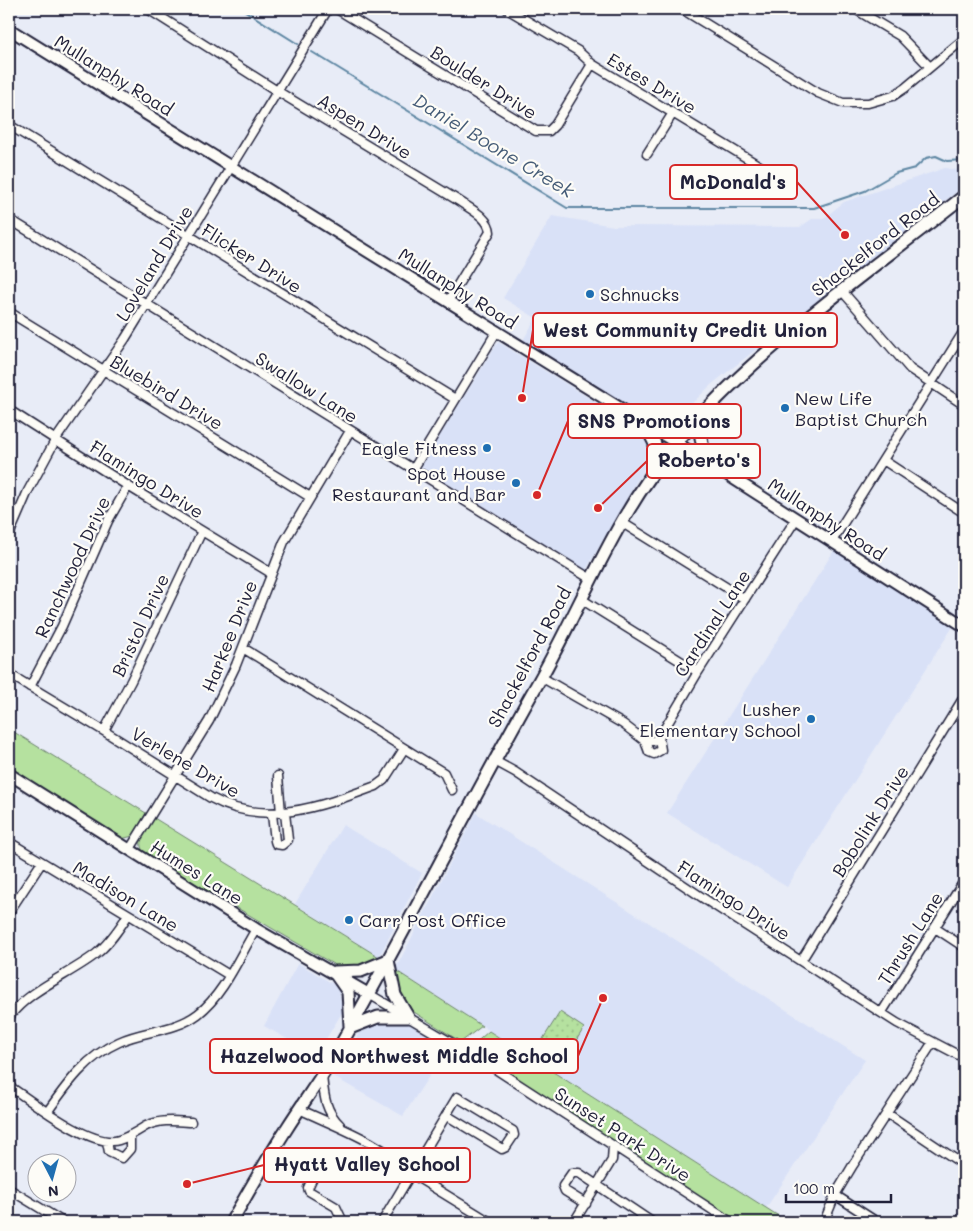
<svg xmlns="http://www.w3.org/2000/svg" width="973" height="1231" viewBox="0 0 973 1231" font-family="Mali,sans-serif">
<defs>
<pattern id="park-dots" width="8" height="8" patternUnits="userSpaceOnUse" patternTransform="scale(1.25)"><rect width="8" height="8" fill="#b5e19f"/><path d="M2 2h.1M6 6h.1" fill="none" stroke="#9bc18a" stroke-width="1.8" stroke-linecap="round"/></pattern>
</defs>
<rect width="100%" height="100%" fill="#e8ecf7"/>
<filter id="ink" filterUnits="userSpaceOnUse"><feTurbulence type="fractalNoise" baseFrequency=".02" numOctaves="2"/><feDisplacementMap in="SourceGraphic" scale="10" xChannelSelector="R" yChannelSelector="G"/><feConvolveMatrix kernelMatrix="1 2 1 2 8 2 1 2 1" color-interpolation-filters="sRGB"/></filter>
<g filter="url(#ink)">
<path fill="#d9e1f7" d="M945,168L964,171V186L712,384L675,420L647,417L638,412L522,342L536,318L503,298L552,216L614,226L800,227L812,219H823L844,202Z
M498,342L662,443L637,481L586,570L421,467Z
M835,549L954,625L787,887L667,813Z
M476,813L865,1060L766,1208L395,970Z
M343,825L422,873L379,957L295,904Z
M298,963L338,987L343,1011L312,1062L292,1050L296,1044L264,1026Z
M402,1019L448,1047L403,1116L332,1076L364,1025Z"/>
<path fill="#b5e19f" stroke="#6c826d" d="M9,729L146,813L133,836L121,839L9,770Z
M154,818L379,957L369,965L338,967L145,854C134,842 147,828 154,818Z
M395,970L482,1026L461,1042L403,1005L397,997Z
M489,1031L788,1222H736L479,1054L473,1045Z"/>
<path fill="url(#park-dots)" stroke="#6c826d" d="M560,1012L584,1028L560,1066L536,1050Z"/>
<g fill="none" stroke-linecap="round" stroke-linejoin="round">
<path stroke="#5d86a2" stroke-width="2" d="M242,9L298,44
M312,52L567,208H814L865,191L896,173L915,168L926,158L936,156L947,161L964,160"/>
<g stroke="#22223b" stroke-width="11">
<path id="street" d="M148,9L277,91L459,201C470,209 489,217 490,232L448,301
M337,9L536,131H549L555,125L592,64
M507,9L578,51L592,64L783,180
M682,9L818,93L843,103H868L893,96L905,88L964,39
M855,9L900,36L930,67
M9,125L455,399
M647,154L673,113
M9,219L591,579
M843,292L910,369L964,405
M9,312L310,497
M9,410L128,486L271,573
M883,460L964,513
M414,468L497,331
M621,522L745,599
M9,535L28,491L56,439L125,339L328,9
M832,541L964,331
M581,599L698,672
M243,648L444,773L452,790
M9,674L104,731L211,798C265,828 322,806 376,786L384,780L404,749
M541,677L623,724L645,741H653L659,738L698,672L796,519
M30,687L62,626L108,521L128,486
M104,731L131,681L202,531
M645,741L649,752L654,754L661,750L659,738
M493,760L515,772L706,900L897,1023L964,1058
M278,776L281,813
M272,814L275,841L276,844L282,845L288,840L285,813
M9,842L229,975
M130,849L209,721L236,665L284,542L350,431
M9,912L42,862
M935,928L964,947
M801,961L964,697
M369,994L489,1065L731,1222
M882,1012L964,881
M9,1017C30,989 69,975 96,954C109,944 119,929 128,915
M322,1076C324,1095 325,1111 340,1125
M9,1086C33,1102 92,1149 119,1140C129,1137 138,1131 146,1126C161,1119 175,1121 191,1122
M299,1109C337,1127 382,1142 412,1174L490,1222
M48,1111C67,1084 87,1056 119,1042C145,1030 174,1032 198,1014C224,994 239,957 256,929
M888,1114L964,1165
M107,1142L109,1152L122,1158L130,1149V1135
M318,1166L308,1188L309,1191L336,1207L343,1222
M9,1189L63,1222
M835,1195L877,1222
M586,1204L565,1191L563,1186L572,1173H579L652,1222
M382,1222L457,1097L513,1131L514,1135L506,1147L502,1149L446,1115
M574,1222L612,1160L613,1146
M824,1222L835,1195L853,1165L933,1042"/>
</g>
<g stroke="#22223b" stroke-width="14">
<path id="secondary" d="M9,29L720,470L964,626
M9,774L256,929L369,994"/>
</g>
<g stroke="#22223b" stroke-width="15">
<path id="primary" d="M644,422H667L702,414
M644,422L655,444L654,470
M654,471L705,460L700,432L702,414
M388,960L395,995L408,1017
M334,972L348,992L350,1026
M334,972L361,971L388,960
M350,1028L378,1017H408
M231,1222C249,1191 267,1159 287,1128C304,1101 323,1076 339,1048C408,927 470,802 539,681C584,601 616,513 677,442C759,346 866,274 964,196"/>
</g>
<use href="#street" stroke="#fdfcf7" stroke-width="8"/>
<use href="#secondary" stroke="#fdfcf7" stroke-width="10"/>
<use href="#primary" stroke="#fdfcf7" stroke-width="11"/>
</g>
</g>
<g fill="#1f6fb2" stroke="#fdfcf7" stroke-width="2">
<circle cx="590" cy="294" r="5"/>
<circle cx="785" cy="408" r="5"/>
<circle cx="487" cy="448" r="5"/>
<circle cx="516" cy="483" r="5"/>
<circle cx="811" cy="719" r="5"/>
<circle cx="349" cy="920" r="5"/>
</g>
<g text-anchor="middle" dominant-baseline="central" stroke-width="4.5" stroke-linejoin="round" paint-order="stroke">
<g font-size="18" fill="#22223b" stroke="#fdfcf7">
<text transform="translate(114 75) rotate(32)">Mullanphy Road</text>
<text transform="translate(484 82) rotate(32)">Boulder Drive</text>
<text transform="translate(652 83) rotate(31)">Estes Drive</text>
<text transform="translate(365 126) rotate(32)">Aspen Drive</text>
<text transform="translate(875 244) rotate(-38)">Shackelford Road</text>
<text transform="translate(252 258) rotate(32)">Flicker Drive</text>
<text transform="translate(154 263) rotate(-59)">Loveland Drive</text>
<text transform="translate(458 288) rotate(32)">Mullanphy Road</text>
<text transform="translate(307 387) rotate(32)">Swallow Lane</text>
<text transform="translate(167 392) rotate(31)">Bluebird Drive</text>
<text transform="translate(147 479) rotate(32)">Flamingo Drive</text>
<text transform="translate(827 519) rotate(33)">Mullanphy Road</text>
<text transform="translate(72 567) rotate(-65)">Ranchwood Drive</text>
<text transform="translate(712 623) rotate(-57)">Cardinal Lane</text>
<text transform="translate(140 625) rotate(-65)">Bristol Drive</text>
<text transform="translate(229 636) rotate(-68)">Harkee Drive</text>
<text transform="translate(529 657) rotate(-62)">Shackelford Road</text>
<text transform="translate(186 762) rotate(30)">Verlene Drive</text>
<text transform="translate(870 821) rotate(-58)">Bobolink Drive</text>
<text transform="translate(197 872) rotate(32)">Humes Lane</text>
<text transform="translate(126 896) rotate(31)">Madison Lane</text>
<text transform="translate(734 900) rotate(33)">Flamingo Drive</text>
<text transform="translate(910 938) rotate(-58)">Thrush Lane</text>
<text transform="translate(623 1134) rotate(33)">Sunset Park Drive</text>
</g>
<g font-size="18" fill="#22223b" stroke="#fdfcf7" text-anchor="start">
<text x="600" y="294">Schnucks</text>
<text x="795" y="398">New Life<tspan x="795" dy="21">Baptist Church</tspan></text>
<text x="477" y="448" text-anchor="end">Eagle Fitness</text>
<text x="506" y="473" text-anchor="end">Spot House<tspan x="506" dy="21">Restaurant and Bar</tspan></text>
<text x="801" y="709" text-anchor="end">Lusher<tspan x="801" dy="21">Elementary School</tspan></text>
<text x="359" y="920">Carr Post Office</text>
</g>
<g font-size="19" font-style="italic" fill="#455c77" stroke="#fdfcf7">
<text transform="translate(494 145) rotate(31)">Daniel Boone Creek</text>
</g>
</g>
<path fill="none" stroke="#d62828" stroke-width="2" d="M845 235L797 182M522 398L533 330M537 495L568 421M598 508L647 461M603 998L578 1056M187 1184L264 1165"/>
<g fill="#d62828" stroke="#fdfcf7" stroke-width="2">
<circle cx="845" cy="235" r="5"/>
<circle cx="522" cy="398" r="5"/>
<circle cx="537" cy="495" r="5"/>
<circle cx="598" cy="508" r="5"/>
<circle cx="603" cy="998" r="5"/>
<circle cx="187" cy="1184" r="5"/>
</g>
<g fill="#fdfcf7" stroke="#d62828" stroke-width="2">
<rect x="670" y="165" width="127" height="34" rx="5"/>
<rect x="533" y="313" width="304" height="34" rx="5"/>
<rect x="568" y="404" width="173" height="34" rx="5"/>
<rect x="647" y="444" width="113" height="34" rx="5"/>
<rect x="210" y="1039" width="368" height="34" rx="5"/>
<rect x="264" y="1148" width="206" height="34" rx="5"/>
</g>
<g font-size="19" text-anchor="middle" font-weight="bold" fill="#22223b">
<text x="733" y="189">McDonald's</text>
<text x="685" y="337">West Community Credit Union</text>
<text x="654" y="428">SNS Promotions</text>
<text x="704" y="467">Roberto's</text>
<text x="394" y="1063">Hazelwood Northwest Middle School</text>
<text x="367" y="1171">Hyatt Valley School</text>
</g>
<rect width="973" height="1231" fill="none" stroke="#fdfcf7" stroke-width="30"/>
<rect x="15" y="15" width="943" height="1201" fill="none" stroke="#22223b" stroke-width="2" filter="url(#ink)"/>
<g transform="translate(52 1178) rotate(174)"><circle r="24" fill="#fdfcf7" stroke="#a5a5ac"/>
<path d="M0-4L9 19L0 12L-9 19Z" fill="#1f6fb2"/>
<text y="-8" font-size="14" font-weight="bold" text-anchor="middle" fill="#22223b">N</text>
</g>
<path d="M786 1194v8h105v-8" fill="none" stroke="#22223b" stroke-width="2.5"/>
<text x="793" y="1194" font-size="15" fill="#22223b" stroke="#fdfcf7" stroke-width="4" paint-order="stroke">100 m</text>
</svg>
